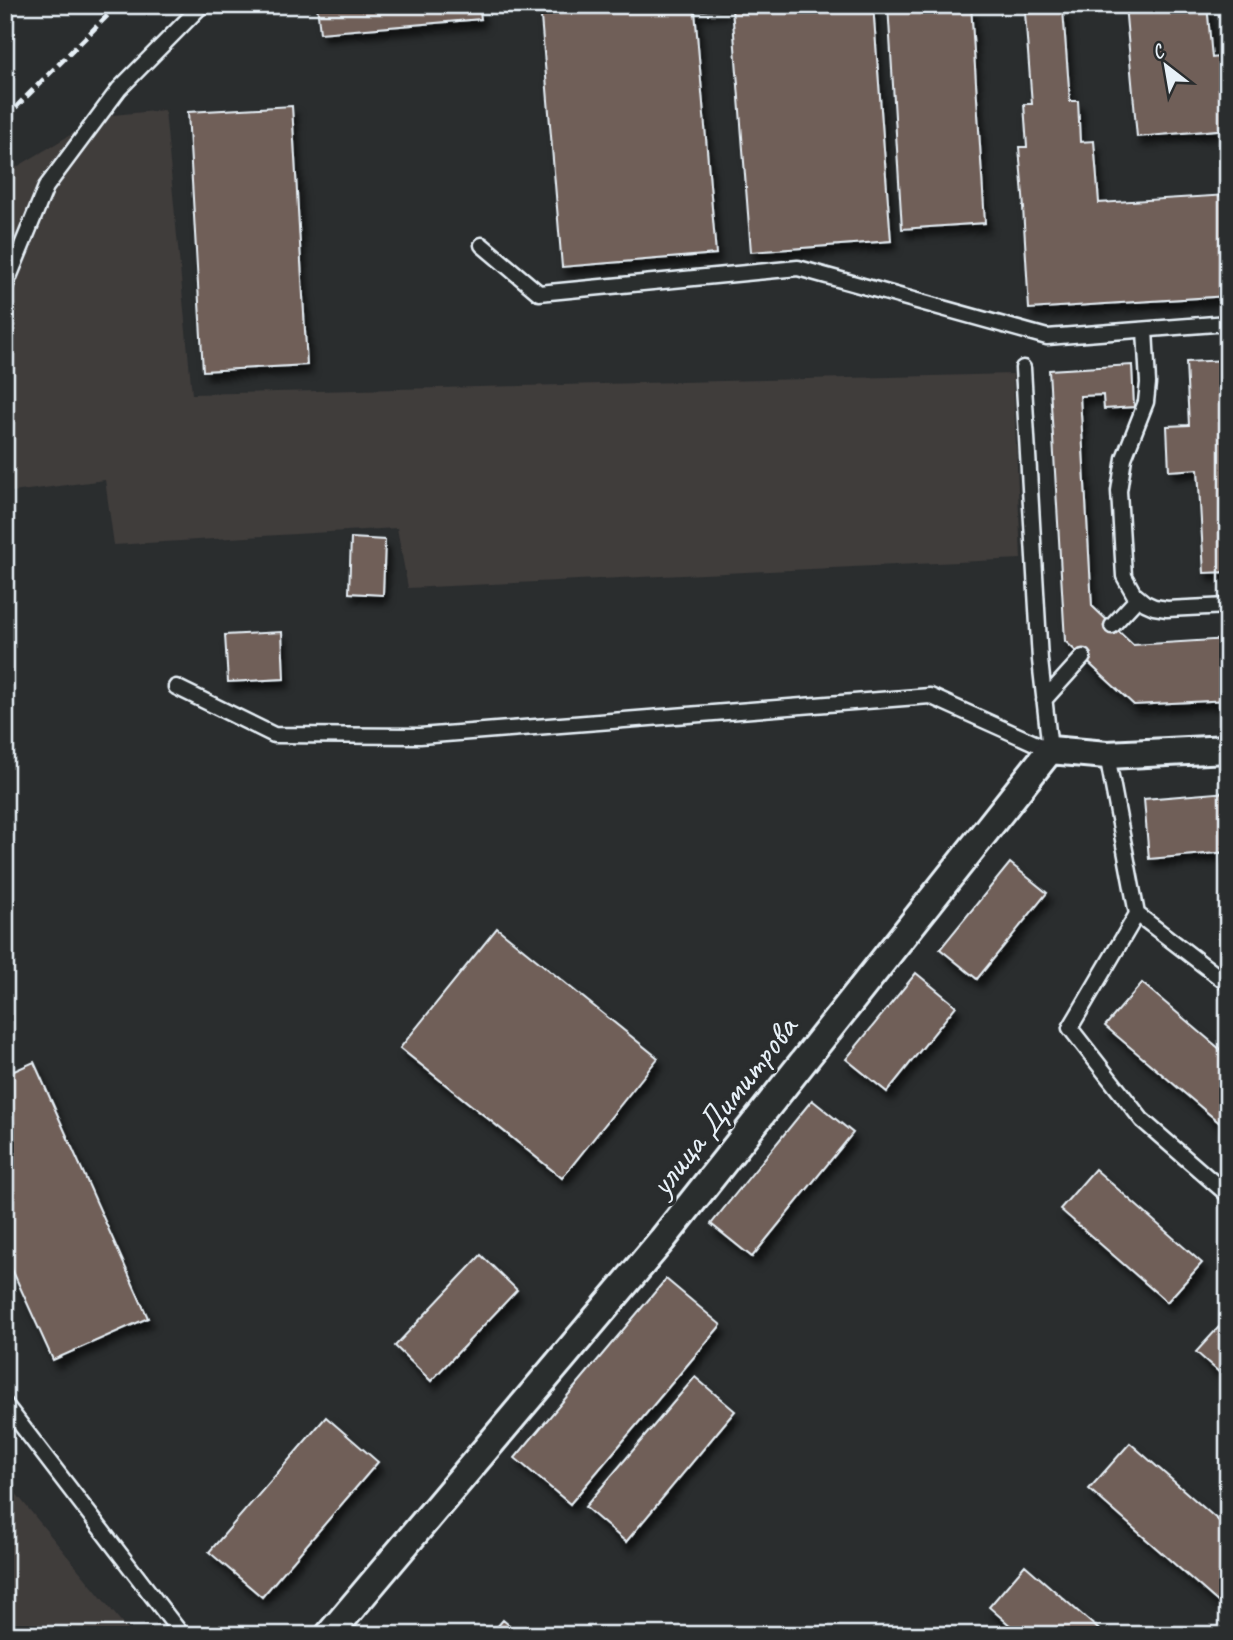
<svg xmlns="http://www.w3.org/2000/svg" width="1233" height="1640" viewBox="0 0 1233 1640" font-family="Caveat,sans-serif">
<defs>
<filter id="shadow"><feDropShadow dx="4.5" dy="8" stdDeviation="3.5" flood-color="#0009"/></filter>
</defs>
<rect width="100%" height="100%" fill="#2a2d2e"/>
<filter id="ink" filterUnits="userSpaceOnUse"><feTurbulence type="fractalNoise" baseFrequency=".0143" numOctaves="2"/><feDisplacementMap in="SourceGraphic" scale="14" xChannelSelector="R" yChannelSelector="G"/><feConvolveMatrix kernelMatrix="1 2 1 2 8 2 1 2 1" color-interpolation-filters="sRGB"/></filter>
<g filter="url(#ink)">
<path fill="#3f3c3b" d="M165,110L192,394L1013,374L1021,559L408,588L397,528L114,545L105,480L5,493V174L102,116Z
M5,1480L132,1635H5Z"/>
<path fill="#705f58" stroke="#e8f1f8" stroke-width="2" filter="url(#shadow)" d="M317,5H479L481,19L320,33Z
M540,5H873L891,241L751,252L732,8L695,11L716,254L562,267Z
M888,5H971L985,223L902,229Z
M1125,5H1207L1212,58L1228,56V129L1137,137Z
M1063,10L1070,101H1078L1080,142L1094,141L1099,203L1228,195V296L1029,309L1023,207L1024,208L1019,147H1027L1024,104H1032L1025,13Z
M292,106L307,365L203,371L188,112Z
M1228,360V572L1204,573L1198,469L1169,471L1167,426L1189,425L1186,362Z
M1132,365L1134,407L1104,409L1103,395L1080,396L1092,606L1133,645L1228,639V700L1134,705L1065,641L1049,370Z
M351,538L385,540L383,595L349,593Z
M282,632L284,679L228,682L225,635Z
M1228,792V852L1149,859L1144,799Z
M1010,863L1047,893L977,979L940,949Z
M497,928L658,1058L562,1178L400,1048Z
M916,973L956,1006L887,1092L846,1059Z
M1142,983L1228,1056V1130L1105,1026Z
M34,1062L148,1318L53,1360L5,1254V1075Z
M812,1100L853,1133L752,1257L711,1224Z
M1095,1169L1202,1263L1167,1302L1060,1209Z
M481,1255L517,1290L431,1381L395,1346Z
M666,1279L721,1325L570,1504L515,1458Z
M1228,1317V1380L1196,1352Z
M695,1377L735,1411L626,1542L585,1507Z
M326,1417L378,1462L262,1597L209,1552Z
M1130,1443L1228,1529V1611L1089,1489Z
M1025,1565L1105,1635H1021L989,1607Z
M503,1620L521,1635H490Z"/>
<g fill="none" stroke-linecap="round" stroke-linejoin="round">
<g stroke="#e8f1f8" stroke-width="19">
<path id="lane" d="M482,245L539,293L798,268L1047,337L1228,323
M5,287L46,187L119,89L202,5
M1145,330L1148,383L1146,402L1124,458L1119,491L1124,576L1134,594L1145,603L1154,607L1167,609L1228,606
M1023,368L1040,660L1050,750
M1112,626L1138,598
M176,687L274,735L420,736L930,696L1050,750
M1044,700L1083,657
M1107,755L1137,914L1228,984
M1137,914L1070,1028L1142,1120L1228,1195
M5,1404L182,1635"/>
</g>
<g stroke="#e8f1f8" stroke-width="32">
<path id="street" d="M329,1635L662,1240L1050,750L1107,755L1228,749"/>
</g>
<use href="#lane" stroke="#2a2d2e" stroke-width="14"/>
<use href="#street" stroke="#2a2d2e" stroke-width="26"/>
<path stroke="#e8f1f8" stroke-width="5" stroke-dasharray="10 5" stroke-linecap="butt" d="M5,118L118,5"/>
</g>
</g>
<g text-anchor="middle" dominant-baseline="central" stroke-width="7" stroke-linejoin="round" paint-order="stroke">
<g font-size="35" fill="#e8f1f8" stroke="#2a2d2e">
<text transform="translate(723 1106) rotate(-52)">улица Димитрова</text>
</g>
</g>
<rect width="1233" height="1640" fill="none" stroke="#2a2d2e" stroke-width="28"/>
<rect x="14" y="14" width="1205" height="1612" fill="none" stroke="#e8f1f8" stroke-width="2.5" filter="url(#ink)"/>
<g transform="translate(1166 66) rotate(329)" stroke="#2a2d2e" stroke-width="5" paint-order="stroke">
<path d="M0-5L12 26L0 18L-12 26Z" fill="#e8f1f8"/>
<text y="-10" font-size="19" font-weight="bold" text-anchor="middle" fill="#e8f1f8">С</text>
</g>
</svg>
